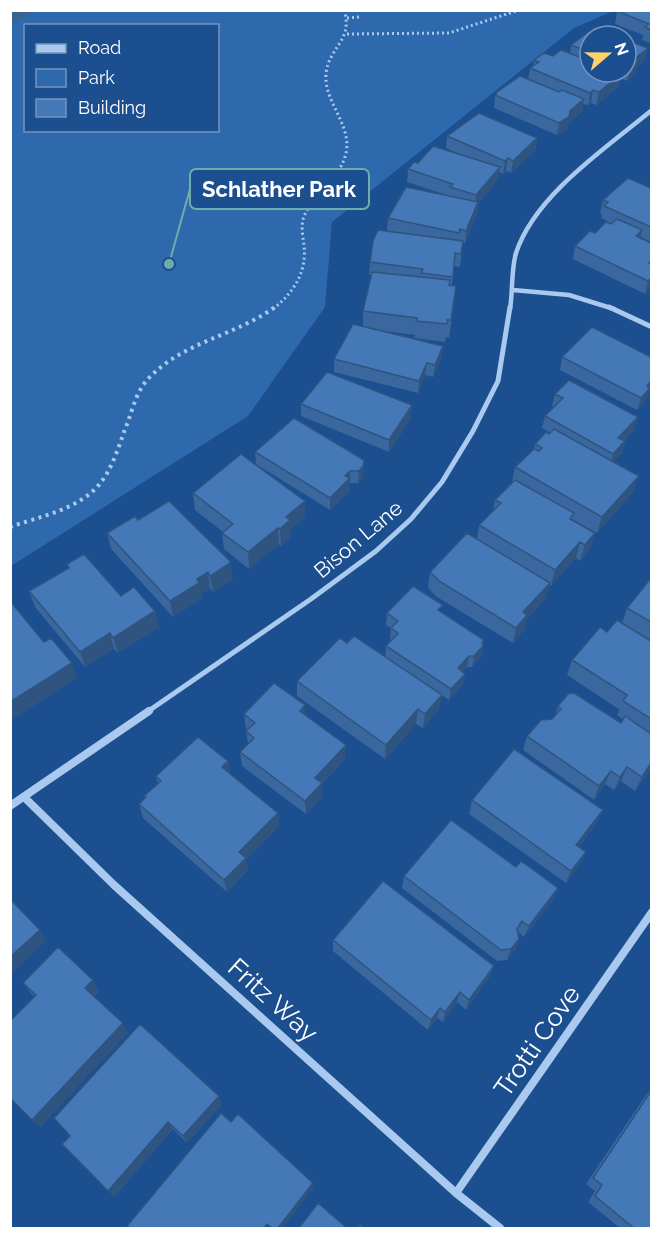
<svg xmlns="http://www.w3.org/2000/svg" width="662" height="1239" viewBox="0 0 662 1239" font-family="Raleway,sans-serif">
<rect width="100%" height="100%" fill="#1b4f8f"/>
<path fill="#2e69ad" fill-rule="evenodd" d="M11,11H613L574,28L332,222L325,307L248,416L11,566ZM26,26H218V130H26Z"/>
<g fill="none" stroke-linecap="round" stroke-linejoin="round">
<path fill="#3c6290" fill-rule="evenodd" d="M10,10H31L26,18L10,22Z"/>
<path stroke="#a9c9ee" stroke-width="3" stroke-dasharray="2 3" stroke-linecap="butt" d="M347,18L359,17
M347,34L449,33L519,10
M273,309C293,293 307,273 304,246C303,236 300,224 305,214C317,191 347,173 347,144C346,119 324,99 326,74C328,48 354,40 344,10"/>
<path stroke="#a9c9ee" stroke-width="4" stroke-dasharray="3 4.5" stroke-linecap="butt" d="M10,527C38,517 76,510 97,487C111,472 118,449 125,429C132,413 135,393 148,379C182,342 235,336 275,307"/>
<path stroke="#a9c9ee" stroke-width="4.5" d="M513,290L569,295L614,309
M510,309C513,291 511,270 516,253C535,195 606,148 652,110"/>
<path stroke="#a9c9ee" stroke-width="5" d="M609,307L652,327
M147,712L311,599L376,551L411,519L442,482L473,431L498,381L510,307"/>
<path stroke="#a9c9ee" stroke-width="8" d="M24,797L114,885L456,1193L500,1228
M10,806L149,711
M456,1193L652,912"/>
</g>
<path fill="#3a679d" d="M651,10V43L642,40L643,35L615,24L617,11Z
M590,36V72H626V40L645,60L637,67L635,74L627,81L620,78L619,86L596,105L591,103L588,105L583,104L582,112L568,123L567,130L557,135L494,108L495,95L528,79L530,68L533,66L534,60L570,53L571,45Z
M447,136L537,138L535,151L511,173L506,171L503,174L499,172L498,180L478,204L477,214L465,243H463L460,267L454,266L452,286L454,304L449,338L446,337L445,342L414,338L415,335L384,331L443,346L441,358L433,377L425,375L418,393L334,372V359L363,326V311L372,275H369L370,262L387,231L388,218L443,194L407,182L408,169L418,163L457,153L446,148Z
M651,188V242L641,237L640,238L651,287L645,294L573,259L575,246L612,224L601,218L602,214L600,213L603,200Z
M562,357L649,392L646,400L637,410L560,370Z
M555,394L635,429L624,441H625L621,454L613,462L633,492L597,533L572,519V520L595,533L590,549L580,561L576,558L551,586L549,585L545,599L526,620L524,630L513,643L437,597L428,588L430,572L477,539L479,525L493,511L495,500L512,482L515,467L534,449L535,444L551,433L542,428L545,416L554,407L552,406Z
M301,404L411,418L389,452L301,416Z
M255,452L364,460L363,478L358,483H350V491L330,510L256,464Z
M193,493L305,501V517L291,530V537L281,546L279,544L249,569L224,549L222,533L223,532L195,510Z
M138,520L233,579L213,592L210,588L201,594L202,598L173,617L111,549L107,533Z
M67,564L121,596L155,611L159,627L118,653L114,649L85,667L35,607L29,591L68,568Z
M651,578V768L635,791L621,781L614,790L605,784L594,800L523,750L527,736L552,719L555,716L558,706L621,723L623,719L617,715L620,710L567,675L572,660L607,632L622,623L627,608Z
M442,612L484,640L481,657L472,667H467L462,672L465,674L463,684L449,700L405,671L439,710L423,728L416,724L385,759L297,696V681L347,643L385,657L386,646L391,640L390,639L391,628L386,625L387,613Z
M244,714L305,715L345,759L322,784V797L306,814L242,766L240,752L248,744L246,731L248,730L246,729Z
M228,761L230,774L278,813L279,826L246,860L248,870L227,892L143,818L139,804L145,798L144,796L158,784L156,776Z
M472,800L597,823L579,847L586,852L580,864L566,883L469,814Z
M516,867L558,888L553,900L524,937L518,932L519,939L515,950L507,960L497,961L402,888L404,876Z
M333,940L494,966L490,976L466,1010L457,1002L443,1022L437,1018L428,1030L333,951Z
M93,980L98,991L94,996L128,1033L40,1127L34,997L23,983Z
M651,1089V1228H620L588,1202L595,1191L586,1184L646,1095Z
M222,1104L187,1143L173,1129L114,1197L70,1136Z"/>
<path fill="#305480" d="M648,48L645,60L637,67L635,74L627,81L633,60Z
M621,74L619,86L596,105L599,92Z
M593,90L591,103L588,105L590,93Z
M584,99L582,112L568,123L567,130L557,135L559,123L570,111Z
M537,138L535,151L511,173L513,161Z
M508,158L506,171L503,174L505,161Z
M500,167L498,180L478,204L477,214L465,243L466,231L475,208L476,195Z
M642,230L639,243L636,236Z
M651,278V287L645,294L648,281Z
M443,346L441,358L433,377L435,365Z
M427,363L425,375L418,393L419,381Z
M651,381V389L649,392L646,400L637,410L641,398L647,386Z
M412,405L411,418L389,452V440Z
M638,417L635,429L615,451L618,438Z
M625,441L621,454L610,466L613,454Z
M364,460L363,478L358,483L359,471Z
M350,471V491L330,510V498L345,476Z
M639,476L633,492L597,533L602,517Z
M305,501V517L291,530V537L281,546L280,529L286,517Z
M278,528L279,544L249,569L248,552Z
M595,533L590,549L580,561L585,545Z
M580,542L576,558L551,586L555,570Z
M231,562L233,579L213,592L210,576Z
M208,572L210,588L201,594L202,598L173,617L170,601L197,579Z
M550,583L545,599L526,620L524,630L513,643L516,628L523,612Z
M155,611L159,627L118,653L113,638Z
M110,633L114,649L85,667L80,652Z
M484,640L481,657L472,667L474,656L482,643Z
M469,656L467,667L456,679L458,668Z
M72,663L77,678L12,720L10,716V702Z
M465,674L463,684L449,700L451,689Z
M442,695L439,710L423,728L425,714Z
M305,705V720L300,711Z
M418,709L416,724L385,759L386,745Z
M346,745L345,759L322,784V797L306,814L305,801L315,778Z
M228,761L230,775L222,767Z
M651,763V768L635,791L642,777Z
M627,767L621,781L614,790L620,777Z
M611,771L605,784L594,800L599,786Z
M603,810L597,823L571,858L576,845Z
M278,813L279,826L246,860L248,870L227,892L224,880L239,852Z
M586,852L580,864L566,883L571,871Z
M558,888L553,900L524,937L529,926Z
M40,930L46,941L10,975V957Z
M519,939L515,950L507,960L511,949Z
M494,966L490,976L466,1010L469,1000Z
M93,980L98,991L91,998L85,988Z
M460,992L457,1002L443,1022L445,1012Z
M440,1008L437,1018L428,1030L431,1020Z
M123,1023L128,1033L40,1127L32,1120Z
M219,1096L222,1104L187,1143L183,1136Z
M168,1122L173,1129L114,1197L108,1191Z
M313,1183V1189L283,1228H278Z"/>
<path fill="#4478b7" stroke="#305480" stroke-width="1.5" d="M618,10H651V30L645,27L649,24L617,11Z
M595,27L617,36H590V52L571,45Z
M626,40L648,48L633,60L638,62L630,68L626,66Z
M561,50L590,61V72H618L621,74L599,92L593,90L590,93L530,68L539,62L534,60L544,53L553,56Z
M520,76L559,92L562,90L584,99L570,111L569,117L559,123L495,95L497,92Z
M479,113L537,138L513,161L508,158L505,161L447,136Z
M433,146L500,167L476,195L450,187L453,184L408,169L414,162L418,163Z
M628,178L651,188V227L604,206L608,202L603,200Z
M406,187L478,202L466,231L460,229L459,233L388,218Z
M617,219L642,230L636,236L651,243V261L649,263L651,264V278L648,281L575,246L590,231L595,233L606,222L611,224Z
M378,230L463,241L461,254L455,253L453,277L421,273L423,269L370,262L373,241Z
M372,272L450,280L449,285L456,286L451,320H447V324L416,321L417,318L363,311Z
M353,324L443,346L435,365L427,363L419,381L334,359Z
M592,327L651,357V381L647,386L650,388L641,398L562,357Z
M327,372L412,405L389,440L301,404Z
M569,380L638,417L618,438L625,441L613,454L545,416L563,398L555,394Z
M294,418L364,460L363,466L359,471H350L345,476L350,478L330,498L255,452Z
M554,429L639,476L602,517L515,467L534,449L539,451L542,448L535,444L546,432L549,434Z
M241,454L305,501L286,517L290,520L280,529L278,528L248,552L222,533L233,524L193,493Z
M515,480L574,513L570,519L595,533L585,545L580,542L555,570L479,525L501,503L495,500Z
M169,501L231,562L210,576L208,572L197,579L199,583L170,601L107,533L135,516L138,520Z
M467,533L550,583L523,612L527,615L516,628L439,581L430,572Z
M84,554L121,596L134,587L155,611L113,638L110,633L80,652L29,591L69,568L67,564Z
M651,578V622L627,608Z
M413,586L443,605L438,610L484,640L482,643L483,646L474,656H469L458,668L465,674L451,689L386,646L398,633L391,628L398,621L387,613Z
M10,601L44,642L51,638L72,663L10,702Z
M617,620L651,641V719L623,701L627,695L572,660L600,627L607,632Z
M354,636L442,695L425,714L418,709L386,745L297,681L340,638L347,643Z
M274,683L305,705L300,711L346,745L315,778L322,783L305,801L240,752L254,738L246,731L255,723L244,714Z
M574,693L621,723L625,716L651,734V763L642,777L627,767L620,777L611,771L599,786L527,736L541,720L552,719L561,709L558,706L568,694Z
M198,737L228,761L222,767L278,813L239,852L246,858L224,880L139,804L146,797L144,796L161,781L156,776Z
M514,749L603,810L576,845L586,852L571,871L472,800Z
M451,820L516,867L521,861L558,888L529,926L522,921L517,929L519,939L511,949L501,950L404,876Z
M383,881L494,966L469,1000L460,992L445,1012L440,1008L431,1020L333,940Z
M11,900L40,930L10,957V901Z
M58,947L93,980L85,988L123,1023L32,1120L10,1098V1021L36,995L23,983Z
M140,1024L219,1096L183,1136L168,1122L108,1191L62,1144L70,1136L54,1118Z
M651,1091V1228H634L595,1196L602,1185L593,1178Z
M221,1113L231,1122L238,1114L313,1183L278,1228H272L267,1224L264,1228H130L127,1226Z
M318,1203L347,1228H299Z
M360,1225L364,1228H357Z"/>
<g text-anchor="middle" dominant-baseline="central" stroke-width="4.5" stroke-linejoin="round" paint-order="stroke">
<g font-size="21" fill="#fff" stroke="#1b4f8f">
<text transform="translate(358 539) rotate(-40)">Bison Lane</text>
</g>
<g font-size="26" fill="#fff" stroke="#1b4f8f">
<text transform="translate(273 1000) rotate(42)">Fritz Way</text>
<text transform="translate(537 1041) rotate(-55)">Trotti Cove</text>
</g>
</g>
<path fill="none" stroke="#6fada8" stroke-width="2" d="M169 264L190 189"/>
<circle fill="#6fada8" stroke="#1b4f8f" stroke-width="2" cx="169" cy="264" r="6"/>
<rect fill="#1b4f8f" stroke="#6fada8" stroke-width="2" x="190" y="169" width="179" height="40" rx="6"/>
<g font-size="22" text-anchor="middle" font-weight="bold" fill="#fff">
<text x="279" y="197">Schlather Park</text>
</g>
<rect width="662" height="1239" fill="none" stroke="#ffffff" stroke-width="24"/>
<rect x="24" y="24" width="195" height="108" fill="#1b4f8f" stroke="#7695bc" stroke-width="1.5"/>
<rect x="36" y="44" width="30" height="9" fill="#a9c9ee" stroke="#7695bc" stroke-width="1.5"/>
<text x="78" y="54" font-size="18" fill="#ffffff">Road</text>
<rect x="36" y="69" width="30" height="18" fill="#2e69ad" stroke="#7695bc" stroke-width="1.5"/>
<text x="78" y="84" font-size="18" fill="#ffffff">Park</text>
<rect x="36" y="99" width="30" height="18" fill="#4478b7" stroke="#7695bc" stroke-width="1.5"/>
<text x="78" y="114" font-size="18" fill="#ffffff">Building</text>
<g transform="translate(608 54) rotate(70)"><circle r="28" fill="#1b4f8f" stroke="#7695bc" stroke-width="1.5"/>
<path d="M0-4.5L10 22L0 15L-10 22Z" fill="#ffd166"/>
<text y="-9" font-size="16" font-weight="bold" text-anchor="middle" fill="#ffffff">N</text>
</g>
</svg>
